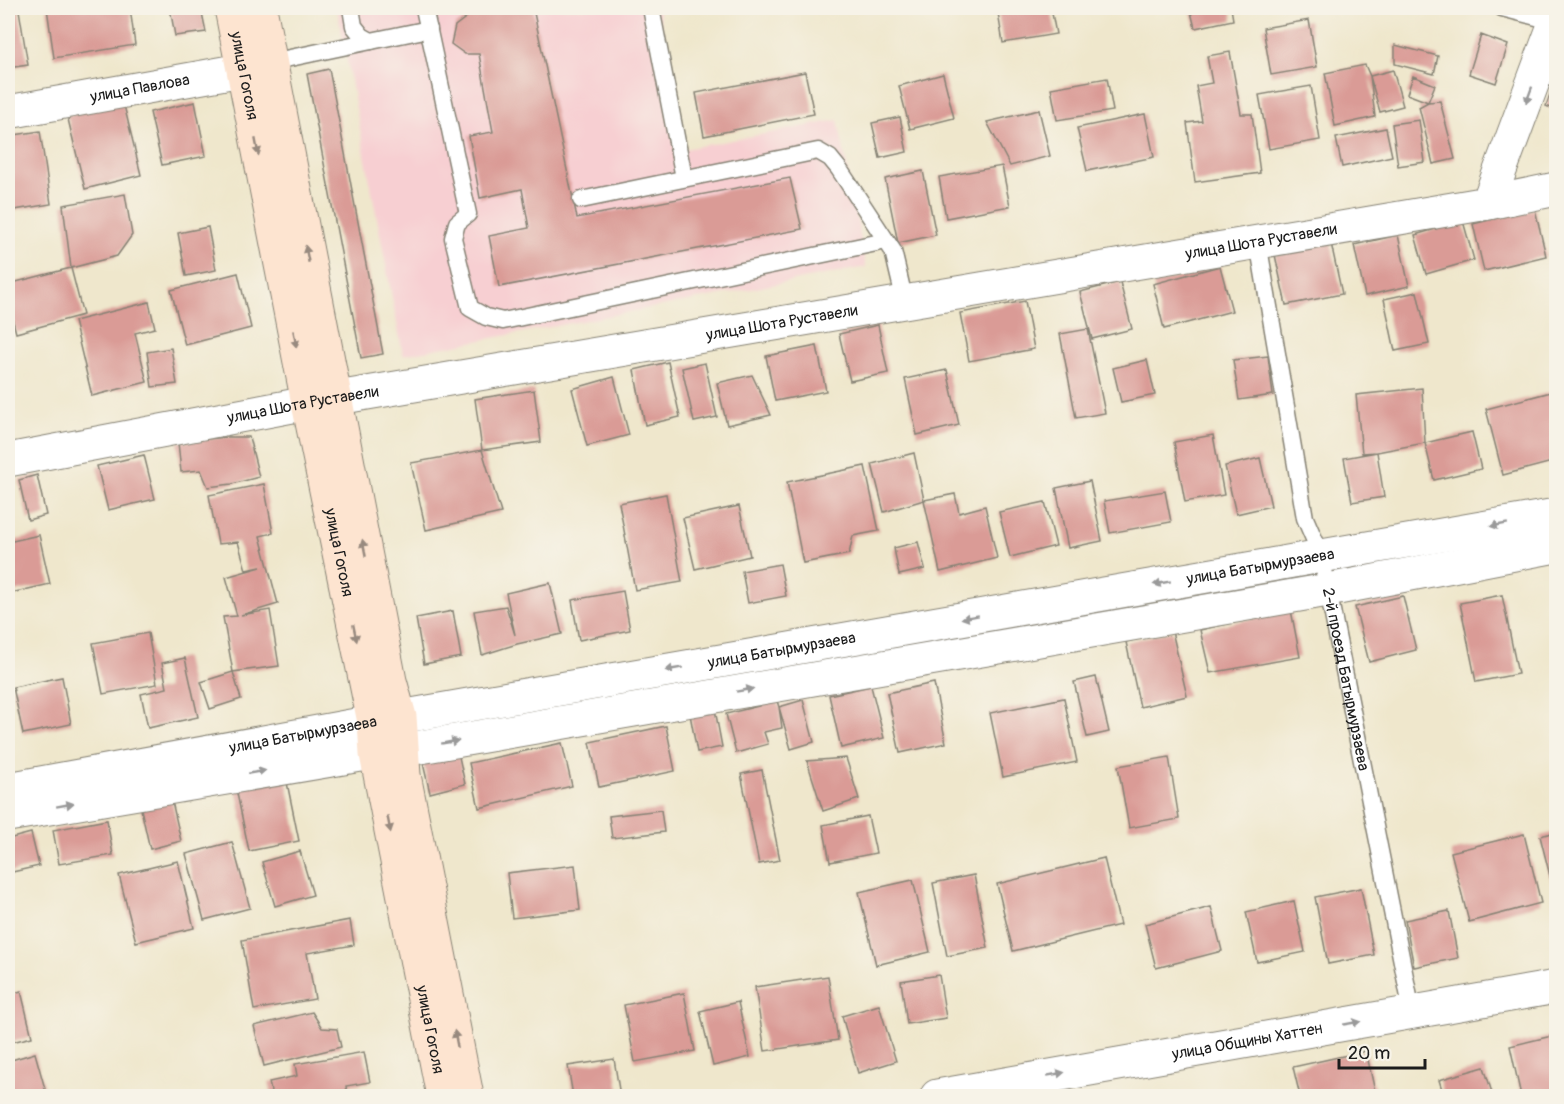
<svg xmlns="http://www.w3.org/2000/svg" width="1564" height="1104" viewBox="0 0 1564 1104" font-family="Pangolin,sans-serif">
<rect width="100%" height="100%" fill="#f7f3e8"/>
<filter id="ink" filterUnits="userSpaceOnUse"><feTurbulence type="fractalNoise" baseFrequency=".0167" numOctaves="2"/><feDisplacementMap in="SourceGraphic" scale="12" xChannelSelector="R" yChannelSelector="G"/><feConvolveMatrix kernelMatrix="1 2 1 2 8 2 1 2 1" color-interpolation-filters="sRGB"/></filter>
<filter id="wash" filterUnits="userSpaceOnUse"><feTurbulence type="fractalNoise" baseFrequency=".008" numOctaves="4" result="noise"/><feDisplacementMap in="SourceGraphic" scale="24" xChannelSelector="R" yChannelSelector="G"/><feGaussianBlur stdDeviation="1.35" result="paint"/><feColorMatrix in="noise" values="0 0 0 0 0 0 0 0 0 0 0 0 0 0 0 0 0 1.4 0 .05"/><feComposite in="paint" operator="in"/></filter>
<g filter="url(#wash)">
<rect width="100%" height="100%" fill="#efe7cc"/>
<path fill="#f7cfd2" d="M337,8H658L685,149L838,120L866,267L403,355Z"/>
<g id="blocks">
<path fill="#da9b96" d="M47,8H130L135,45L54,58Z
M170,8H201L206,32L175,36Z
M466,8H533L577,218L790,178L802,229L499,287L489,236L529,228L522,189L480,198L469,136L493,132L479,54H465L451,44L455,26L468,16Z
M1031,8H1051L1056,34L1003,43L998,13Z
M1190,8H1231L1233,20L1195,28Z
M19,10L28,65L8,68V12Z
M1309,20L1317,67L1271,75L1263,28Z
M1481,35L1508,45L1496,83L1469,74Z
M1395,45L1438,56L1434,74L1395,64Z
M1230,52L1241,114H1252L1260,173L1195,182L1187,123L1202,121L1196,86L1212,83L1207,56Z
M1365,65L1370,76L1393,70L1403,106L1380,112L1370,76L1375,117L1335,126L1325,73Z
M329,69L383,354L361,358L307,74Z
M805,72L814,114L704,136L696,93Z
M943,74L954,118L910,129L899,86Z
M1413,76L1435,85L1428,102L1407,94Z
M1556,77V110L1546,106Z
M1107,78L1113,111L1057,120L1051,88Z
M1311,86L1320,140L1269,149L1259,95Z
M123,101L141,175L85,189L67,115Z
M1440,101L1455,159L1433,164L1419,107L1428,102Z
M195,102L206,156L162,165L150,112Z
M1039,110L1050,156L1010,166L987,122Z
M1145,114L1154,157L1087,171L1077,128Z
M900,117L907,152L880,158L872,123Z
M1419,120L1425,162L1398,166L1392,124Z
M1386,128L1392,156L1342,167L1336,138Z
M40,131L51,204L8,211V136Z
M1002,166L1010,206L946,218L939,177Z
M923,171L936,235L898,243L885,179Z
M125,194L132,235L117,256L71,268L63,205Z
M1535,209L1546,256L1484,271L1473,224Z
M1463,221L1474,260L1426,274L1415,235Z
M208,227L216,270L186,276L178,233Z
M1398,235L1409,286L1365,296L1354,245Z
M1331,243L1342,294L1286,305L1275,255Z
M1220,266L1232,311L1164,329L1153,284Z
M71,268L83,315L16,333L8,302V284Z
M238,273L251,328L185,345L171,290Z
M1120,282L1132,329L1092,339L1080,292Z
M1417,292L1429,344L1395,351L1384,299Z
M1025,301L1034,349L969,361L960,313Z
M149,302L155,328L135,333L147,382L92,396L74,321Z
M878,325L888,373L850,381L839,334Z
M1088,329L1105,413L1076,418L1060,334Z
M817,346L826,391L775,401L766,356Z
M171,348L177,384L152,387L147,352Z
M1268,356L1273,395L1239,400L1233,360Z
M1147,360L1155,395L1121,402L1113,368Z
M668,362L680,417L645,425L634,370Z
M705,363L717,417L694,422L682,368Z
M947,370L959,425L917,435L905,379Z
M752,375L771,415L727,425L717,383Z
M614,377L629,435L587,446L572,389Z
M1422,388L1425,443L1377,452L1362,453L1356,395Z
M534,390L541,442L482,450L475,399Z
M1551,392L1556,413V461L1503,475L1486,409Z
M1472,432L1481,469L1434,480L1425,443Z
M1213,435L1224,495L1185,502L1174,442Z
M227,437H249L259,477L232,484L208,487L201,470L181,472L178,442Z
M482,450L501,513L426,530L411,463Z
M1377,452L1384,497L1352,502L1344,458Z
M914,453L924,500L884,512L872,464Z
M144,455L155,499L108,510L97,466Z
M1260,458L1271,506L1236,514L1225,466Z
M865,466L879,531L853,536L849,554L803,563L787,482Z
M37,475L46,515L28,520L19,480Z
M1090,481L1102,541L1068,548L1056,488Z
M264,484L273,533L260,536L278,604L241,615L270,610L279,666L233,672L241,699L210,709L201,682L233,672L223,617L237,616L226,577L261,567L246,570L238,542L218,544L209,495Z
M1165,491L1171,522L1110,533L1104,501Z
M666,494L682,582L635,590L619,503Z
M955,494L959,513L985,506L997,558L940,572L924,500Z
M1045,502L1056,546L1010,557L999,512Z
M739,506L750,556L695,569L683,518Z
M39,535L50,584L11,593L8,578V542Z
M918,542L925,569L899,575L894,548Z
M780,564L786,596L748,603L742,571Z
M550,583L562,634L517,644L482,655L474,611L506,606L515,635L506,593Z
M623,591L630,630L579,640L572,600Z
M1502,595L1518,674L1476,682L1460,603Z
M1403,596L1416,650L1369,662L1355,607Z
M1291,610L1300,657L1210,673L1200,630Z
M453,611L461,657L424,664L416,618Z
M1172,631L1187,696L1140,707L1126,642Z
M148,633L157,684L103,694L93,643Z
M185,658L198,717L148,728L141,694L167,688L162,663Z
M62,677L71,724L23,734L13,687Z
M1096,677L1109,732L1087,737L1074,682Z
M934,683L946,743L900,753L887,693Z
M772,686L779,707L782,728L764,732L768,744L736,753L726,714L759,706L755,689Z
M871,686L884,738L841,748L829,695Z
M1064,698L1077,762L1003,777L990,713Z
M803,700L814,742L791,749L779,707Z
M714,704L722,747L697,752L689,709Z
M666,726L675,771L599,787L590,742Z
M454,734L465,784L430,793L418,742Z
M562,743L572,786L479,808L469,763Z
M1169,757L1179,819L1129,828L1118,766Z
M846,758L859,799L823,811L807,761Z
M283,763L299,841L249,851L233,774Z
M762,770L780,860L759,864L741,774Z
M169,788L181,841L150,849L138,796Z
M661,810L664,832L612,838L609,816Z
M868,816L876,853L830,862L823,825Z
M107,820L113,855L59,864L53,830Z
M1556,832V883L1552,884L1540,836Z
M31,833L39,866L8,873V839Z
M1524,834L1541,903L1469,922L1451,852Z
M232,842L250,908L204,920L186,854Z
M300,851L313,895L275,906L262,862Z
M1104,858L1120,925L1013,951L997,884Z
M178,861L194,928L136,942L119,875Z
M575,865L580,910L512,918L507,873Z
M974,875L988,948L947,956L933,883Z
M913,880L930,952L876,965L859,892Z
M1361,888L1374,955L1328,964L1315,897Z
M1294,901L1305,952L1257,962L1246,912Z
M1211,907L1222,951L1156,968L1145,924Z
M1449,911L1458,958L1414,967L1405,920Z
M350,920L354,945L307,953L315,999L254,1010L242,940Z
M939,975L946,1018L907,1024L901,981Z
M828,976L838,1040L765,1051L755,987Z
M21,991L32,1037L8,1043V995Z
M684,993L695,1051L635,1062L624,1005Z
M738,1002L750,1057L713,1066L700,1011Z
M879,1005L896,1061L858,1073L842,1016Z
M312,1012L322,1028L337,1029L341,1047L264,1066L254,1026Z
M1556,1035V1096H1521L1510,1046Z
M1366,1051L1376,1096H1300L1293,1067Z
M364,1052L370,1082L346,1086L348,1096H272L269,1082L297,1076L295,1064Z
M35,1053L47,1096H8V1061Z
M614,1059L620,1096H573L568,1066Z
M1484,1067L1493,1096H1444L1439,1080Z"/>
</g>
</g>
<g filter="url(#ink)">
<use href="#blocks" fill-opacity="0" stroke="#868274" stroke-width="1.5"/>
<g fill="none" stroke-linecap="round" stroke-linejoin="round">
<g stroke="#868274" stroke-width="19">
<g id="lane">
<path d="M351,8L354,26L362,36L371,41L429,29"/>
<path d="M424,8L468,214L457,223L453,238L470,308L486,317L503,321L886,241"/>
<path d="M651,8L684,178"/>
<path d="M1502,8L1556,22"/>
<path d="M271,62L371,41"/>
<path d="M581,200L818,151L830,158L839,169L893,251L905,302"/>
<path id="s1" d="M1258,242L1305,518L1321,555L1412,1012"/>
</g>
</g>
<g stroke="#868274" stroke-width="35">
<g id="street">
<path id="s2" d="M8,112L242,70L270,63"/>
<path d="M1488,203L1556,20"/>
<path id="s3" d="M8,460L308,403L1488,203L1556,189"/>
<path id="s4" d="M8,789L400,717L1556,515"/>
<path d="M8,815L361,755L403,750L1328,590L1556,546"/>
<path id="s5" d="M937,1096L1556,987"/>
</g>
</g>
<g stroke="#868274" stroke-width="35">
<g id="secondary">
<path id="s6" d="M231,8L308,403L374,722L376,754L443,1096"/>
<path d="M260,8L390,681L400,717L404,775L467,1096"/>
</g>
</g>
<use href="#lane" stroke="#fff" stroke-width="16"/>
<use href="#street" stroke="#fff" stroke-width="33"/>
<use href="#secondary" stroke="#fde4d0" stroke-width="33"/>
</g>
<defs><path id="oneway-solid" d="M-6-.8H1V-3.2L6.5 0L1 3.2V.8H-6Z" transform="scale(1.5)"/></defs>
<g fill="#999">
<use href="#oneway-solid" transform="translate(1529 95) rotate(110)"/>
<use href="#oneway-solid" transform="translate(1499 525) rotate(170)"/>
<use href="#oneway-solid" transform="translate(1162 583) rotate(170)"/>
<use href="#oneway-solid" transform="translate(970 617) rotate(170)"/>
<use href="#oneway-solid" transform="translate(674 669) rotate(170)"/>
<use href="#oneway-solid" transform="translate(745 690) rotate(-10)"/>
<use href="#oneway-solid" transform="translate(450 742) rotate(-10)"/>
<use href="#oneway-solid" transform="translate(257 772) rotate(-10)"/>
<use href="#oneway-solid" transform="translate(65 805) rotate(-10)"/>
<use href="#oneway-solid" transform="translate(1352 1023) rotate(-10)"/>
<use href="#oneway-solid" transform="translate(1056 1074) rotate(-10)"/>
</g>
<g fill="#988a7f">
<use href="#oneway-solid" transform="translate(257 147) rotate(79)"/>
<use href="#oneway-solid" transform="translate(307 254) rotate(-101)"/>
<use href="#oneway-solid" transform="translate(295 339) rotate(79)"/>
<use href="#oneway-solid" transform="translate(364 548) rotate(-101)"/>
<use href="#oneway-solid" transform="translate(355 633) rotate(78)"/>
<use href="#oneway-solid" transform="translate(389 824) rotate(79)"/>
<use href="#oneway-solid" transform="translate(456 1039) rotate(-101)"/>
</g>
</g>
<g text-anchor="middle" dominant-baseline="central" stroke-width="4.5" stroke-linejoin="round" paint-order="stroke">
<g font-size="16" fill="#1c1c1c" stroke="#f7f3e8">
<text stroke="none"><textPath href="#s6" startOffset="69">улица Гоголя</textPath></text>
<text stroke="none"><textPath href="#s2" startOffset="134">улица Павлова</textPath></text>
<text stroke="none"><textPath href="#s3" startOffset="1272">улица Шота Руставели</textPath></text>
<text stroke="none"><textPath href="#s3" startOffset="786">улица Шота Руставели</textPath></text>
<text stroke="none"><textPath href="#s3" startOffset="300">улица Шота Руставели</textPath></text>
<text stroke="none"><textPath href="#s6" startOffset="555">улица Гоголя</textPath></text>
<text stroke="none"><textPath href="#s4" startOffset="1272">улица Батырмурзаева</textPath></text>
<text stroke="none"><textPath href="#s4" startOffset="786">улица Батырмурзаева</textPath></text>
<text stroke="none"><textPath href="#s1" startOffset="447">2-й проезд Батырмурзаева</textPath></text>
<text stroke="none"><textPath href="#s4" startOffset="300">улица Батырмурзаева</textPath></text>
<text stroke="none"><textPath href="#s6" startOffset="1041">улица Гоголя</textPath></text>
<text stroke="none"><textPath href="#s5" startOffset="315">улица Общины Хаттен</textPath></text>
</g>
</g>
<rect width="1564" height="1104" fill="none" stroke="#f7f3e8" stroke-width="30"/>
<path d="M1339 1059v9h86v-9" fill="none" stroke="#1c1c1c" stroke-width="3"/>
<text x="1348" y="1059" font-size="18" fill="#1c1c1c" stroke="#f7f3e8" stroke-width="4.5" paint-order="stroke">20 m</text>
</svg>
